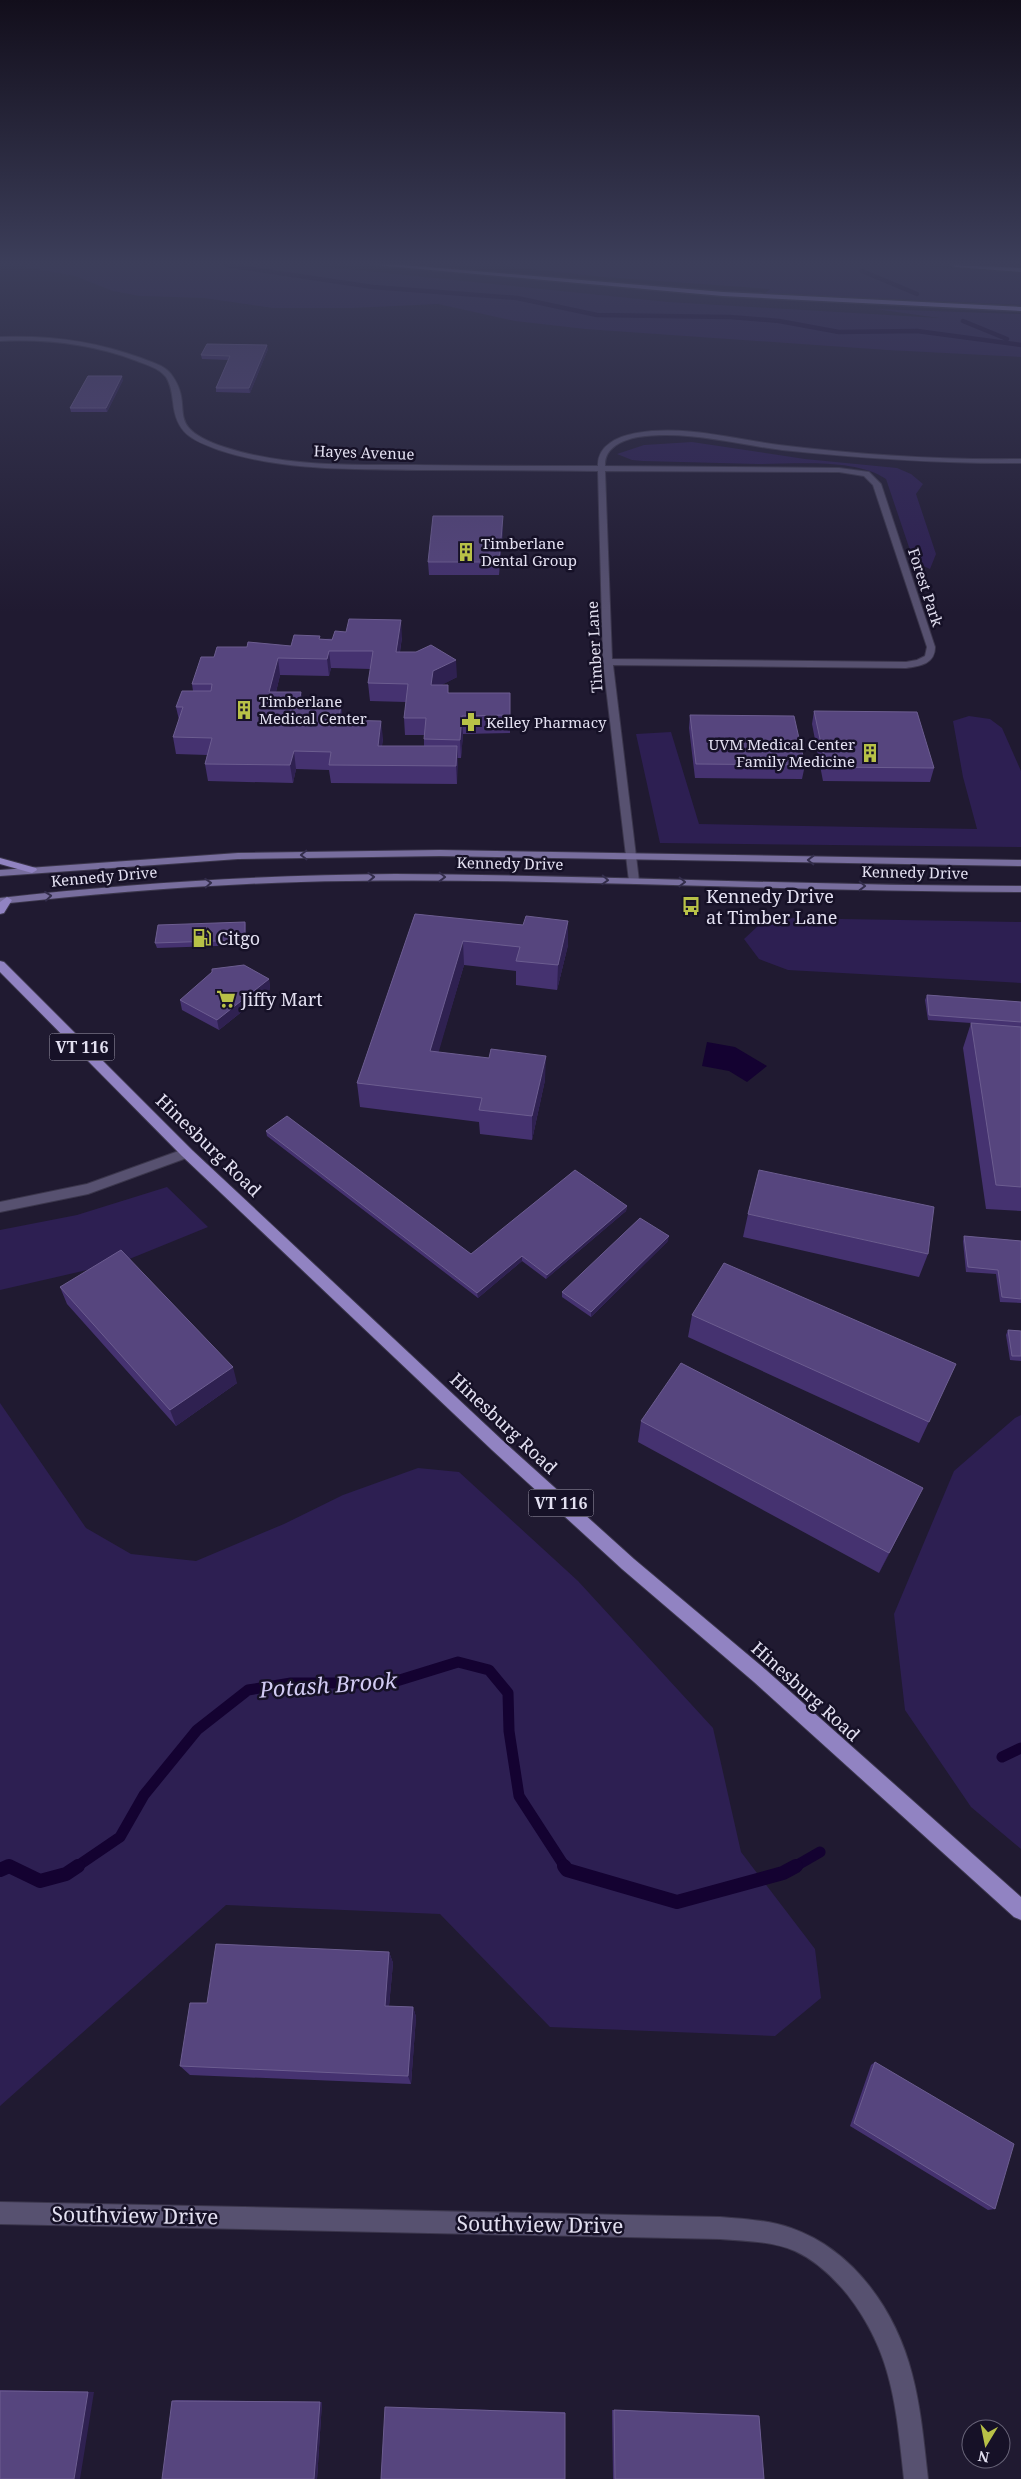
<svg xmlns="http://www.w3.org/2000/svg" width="1021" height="2479" viewBox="0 0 1021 2479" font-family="'Noto Serif',serif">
<rect width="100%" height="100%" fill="#201a31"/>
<path fill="#2d1f52" d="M15,265H308L668,302L939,318L875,309L1021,314V357L887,350L585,329L515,321L438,304L352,308H273L204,298L140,296L113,291L75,276Z
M495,265H910L1021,273V305L765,293L770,289L603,277Z
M692,442L805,459L897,468L911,474L923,484L916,494L936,554L930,569L914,562L886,479C856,458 794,464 758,464C720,463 681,462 643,461L632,460L617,454L644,445Z
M969,716L990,719L1002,728L1021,771V847L660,843L636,734L671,732L699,824L977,829L963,777L953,721Z
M784,918L1021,922V983L788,970L759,959L744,939L759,925Z
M167,1187L208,1227L122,1262L0,1290V1230L77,1215Z
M0,1403L86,1528L131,1554L196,1561L284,1524L343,1495L418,1468L459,1472L578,1581L713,1728L741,1852L815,1949L821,1998L775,2036L550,2027L440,1914L226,1905L0,2106Z
M1021,1415V1849L971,1807L905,1710L894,1614L954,1471L1015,1418Z"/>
<path fill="#140231" d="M707,1042L735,1047L767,1066L747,1082L729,1071L702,1066Z"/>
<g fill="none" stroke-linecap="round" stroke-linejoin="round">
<path stroke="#140231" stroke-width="4.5" d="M226,265L373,287L517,298L597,315L730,317L779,321L839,332L917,331L1021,345
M862,271L917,294
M963,321L1007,339"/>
<path stroke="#140231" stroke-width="11" d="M1002,1757L1021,1748
M7,1867H11
M76,1867L120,1837L144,1795L197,1730L248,1690L291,1683H390L458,1662L489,1670L508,1693L509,1731L519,1796L565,1867
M794,1867L820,1852"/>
<path stroke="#140231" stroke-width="14" d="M564,1866L567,1870L677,1902L783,1873L796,1866
M0,1870L9,1866L40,1881L66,1874L78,1866"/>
<g stroke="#3b364c" stroke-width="2">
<path id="minor" d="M0,337C49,335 95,341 141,358C151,362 164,365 171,374C197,409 160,425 224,447C285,467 352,465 416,465C476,466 537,466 598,466C597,445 619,436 637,433C685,425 732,439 779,445C860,455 940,460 1021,459V463C941,464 861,458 782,450C734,444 687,430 638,437C622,440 604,448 605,466L839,468L869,472L881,484L935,647C935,664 920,666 906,668L613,665L639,881L634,884L629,881L603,662L598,471C538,470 477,470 417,470C351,469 282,471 219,450C191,440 176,433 173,402C172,394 171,385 166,377C159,368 147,365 137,361C92,344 48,339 0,341ZM605,471L839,472L864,476L873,485L927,647L925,656L917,660L906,662L612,659Z
M187,1148L194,1153L192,1156L88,1194L0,1212V1202L87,1184Z
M0,2202L720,2217C744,2219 768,2220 791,2228C854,2250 896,2311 912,2374C921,2408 924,2444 928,2479H904C896,2407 893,2353 847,2294C833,2277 815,2260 795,2251C772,2241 745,2241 720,2239L0,2224Z"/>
</g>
<g stroke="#3b364c" stroke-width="2">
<path id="secondary" d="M440,850L1021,860V866L440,856L238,859L0,876V870L238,853Z
M395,874C604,875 812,886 1021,886V892C797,892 573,878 348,881C232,882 116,892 0,904V898C131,883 263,875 395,874Z"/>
</g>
<g stroke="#3b364c" stroke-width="2">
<path id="primary" d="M0,858L36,868L37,870L32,873L0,864Z
M7,897L12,900L4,913L0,914V902Z
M0,961L4,962L192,1150L502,1440L634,1559L766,1670L1021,1897V1920L1014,1917L754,1682L622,1569L492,1450L182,1156L0,972Z"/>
</g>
<g stroke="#3b364c" stroke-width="3">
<path id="motorway" d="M375,265H404L723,292L1021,307V311L723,296Z
M952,265L1021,268V272L955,267Z"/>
</g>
<use href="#minor" fill="#575170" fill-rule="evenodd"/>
<use href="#secondary" fill="#786e9e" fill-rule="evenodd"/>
<use href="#primary" fill="#9183c2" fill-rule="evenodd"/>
<use href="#motorway" fill="#a797e3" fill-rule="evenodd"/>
</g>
<path fill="#453270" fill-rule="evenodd" d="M268,349L250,393L216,392V388L228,360L202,359L201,355Z
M123,380L107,412H71L70,408Z
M503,529L499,575H429L428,562Z
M402,637L400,652L457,677L441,685L449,693H510V733L463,734L461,758H457V784L331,783L329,770L296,769L293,783L208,781L205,764L207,755L176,754L173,737L179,720L176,707L193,691L192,684L214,657L247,647L291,646L321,639ZM331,668L371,669L368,683L370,701L406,702L404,718L405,735H424V746H382L383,738L302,703L301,692H276L280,675L329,676Z
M814,711L934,768L930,782L823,781L812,724Z
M690,715L805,765L802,779L695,778L689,728Z
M415,914L523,925L568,921V945L557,990L516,985V971L464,965L438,1052L545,1080L532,1140L480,1134L479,1122L360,1107L357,1083Z
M245,922L246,927V945L157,948L155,943Z
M269,979L270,989L219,1030L182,1010L180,1000Z
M927,995L1021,1002V1211L986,1209L963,1048L971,1023L928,1020L925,1000Z
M266,1131L471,1254L627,1206L626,1211L546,1279L522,1261L478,1298L267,1136Z
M748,1214L928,1254L919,1277L743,1237Z
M964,1236L1021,1241V1303L1000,1302L996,1274L966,1272L963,1241Z
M668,1241L591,1317L562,1297V1292Z
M60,1287L237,1383L176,1426L67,1304Z
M692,1315L956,1364L919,1443L688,1337Z
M1008,1330L1021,1331V1361L1010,1360L1006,1335Z
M641,1421L923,1488L913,1508L879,1573L638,1442Z
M389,1952L393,1963L389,2006L413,2007L416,2017L411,2084L190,2075L180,2066L207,2003Z
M875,2062L995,2209L988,2210L850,2126L871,2065Z
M0,2390L94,2392L0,2479Z
M176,2400L322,2402L317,2479L172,2401Z
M385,2407H387L565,2412V2413Z
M612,2410L756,2415L759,2416L764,2479H613Z"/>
<path fill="#2f2151" d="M267,345L268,349L250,393L249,388Z
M122,376L123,380L107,412L106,408Z
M503,516V529L499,575V562Z
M401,620L402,637L397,669L396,652Z
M329,651L331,668L329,676L327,659Z
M278,658L280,675L272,709L269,692Z
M456,660L457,677L434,689L431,685L433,671Z
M301,692L303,709L299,703Z
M341,703L343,720H339Z
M462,716L463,734L461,758L460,740Z
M381,721L383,738L379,763L378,746Z
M457,746L458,764L457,784L456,766Z
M294,751L296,769L293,783L290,765Z
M568,921V945L557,990L558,965Z
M245,922L246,927V945L245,940Z
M463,941L464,965L432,1075L430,1051Z
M269,979L270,989L219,1030L217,1020Z
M546,1056L545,1080L532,1140V1116Z
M627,1206L626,1211L546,1279L547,1275Z
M669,1236L668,1241L591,1317V1312Z
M522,1256V1261L478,1298L477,1293Z
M233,1367L237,1383L176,1426L170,1410Z
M923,1488L913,1508L879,1573L889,1553Z
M389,1952L393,1963L388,2016L385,2006Z
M413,2007L416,2017L411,2084L408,2076Z
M88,2392H94L80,2479H74Z
M320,2402H322L317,2479H314Z"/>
<path fill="#56457e" stroke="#6c5d90" d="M207,344L267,345L249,388H216L230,356L201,355Z
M88,376H122L106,408H70Z
M433,516H503L499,562H428Z
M349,619L401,620L396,652H416L431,645L456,660L433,671L431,685H448V693H510V715L462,716L460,740L424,739L426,718H404L408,684L368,683L373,651H329L327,659L278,658L269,692H301L299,703H341L339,720L381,721L378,746H457L456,766L329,765L331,752L294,751L290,765L205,764L212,738L173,737L183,707H176L182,691H211L212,684H192L201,657H214L217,647H247L248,642L291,646L294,635L320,636L319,639L332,640L335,631L346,632Z
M814,711L917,712L934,768L826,767Z
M690,715L794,716L805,765L696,764Z
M415,914L523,925L526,916L568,921L558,965L516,961L520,947L463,941L430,1051L489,1058L491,1049L546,1056L532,1116L479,1110L482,1098L357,1083Z
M245,922V940L155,943L158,925Z
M244,965L269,979L217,1020L180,1000L212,972V969Z
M927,995L1021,1002V1022L929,1015Z
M971,1023L1021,1027V1187L996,1185Z
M287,1116L471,1254L575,1170L627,1206L547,1275L522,1256L477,1293L266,1131Z
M759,1170L934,1207L928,1254L748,1214Z
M640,1218L669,1236L591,1312L562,1292Z
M964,1236L1021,1241V1299L1002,1297L998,1270L968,1267Z
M121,1250L233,1367L170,1410L60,1287Z
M724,1263L956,1364L929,1422L692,1315Z
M1008,1330L1021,1331V1356H1012Z
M681,1363L923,1488L889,1553L641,1421Z
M216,1944L389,1952L385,2006L413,2007L408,2076L180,2066L190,2003H207Z
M875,2062L1014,2144L995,2209L854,2123Z
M0,2391L88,2392L74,2479H0Z
M172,2401L320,2402L314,2479H162Z
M385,2407L565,2413V2479H381Z
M614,2410L759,2416L764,2479H615Z"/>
<defs><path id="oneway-chevron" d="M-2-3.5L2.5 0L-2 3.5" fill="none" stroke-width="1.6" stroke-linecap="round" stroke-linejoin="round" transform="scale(1.25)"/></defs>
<g stroke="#332d4b">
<use href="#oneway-chevron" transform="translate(304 855) rotate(179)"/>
<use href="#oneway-chevron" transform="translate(811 860) rotate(-179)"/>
<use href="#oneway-chevron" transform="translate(371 877) rotate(-2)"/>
<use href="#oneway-chevron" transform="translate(442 877) rotate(1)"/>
<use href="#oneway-chevron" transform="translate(605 880) rotate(3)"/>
<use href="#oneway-chevron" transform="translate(682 882) rotate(1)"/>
<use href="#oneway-chevron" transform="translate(208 883) rotate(-3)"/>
<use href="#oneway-chevron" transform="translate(862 886) rotate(1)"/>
<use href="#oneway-chevron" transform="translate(48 896) rotate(-6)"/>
</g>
<linearGradient id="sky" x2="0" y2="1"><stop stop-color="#120e1b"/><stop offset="0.43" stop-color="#3c3e5a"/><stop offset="1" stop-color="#3c3e5a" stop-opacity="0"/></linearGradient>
<rect width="1021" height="612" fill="url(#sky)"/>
<defs>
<g id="building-bare" transform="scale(1.5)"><path d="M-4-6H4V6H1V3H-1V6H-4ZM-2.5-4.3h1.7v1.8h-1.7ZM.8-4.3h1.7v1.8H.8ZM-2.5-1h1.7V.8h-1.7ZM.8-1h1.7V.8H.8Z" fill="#b8c147" stroke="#161127" stroke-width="2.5" paint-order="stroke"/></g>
<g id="pharmacy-bare" transform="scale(1.5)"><path d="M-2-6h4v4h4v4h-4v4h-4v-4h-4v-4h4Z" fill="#b8c147" stroke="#161127" stroke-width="2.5" paint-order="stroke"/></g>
<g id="bus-bare" transform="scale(1.5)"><path d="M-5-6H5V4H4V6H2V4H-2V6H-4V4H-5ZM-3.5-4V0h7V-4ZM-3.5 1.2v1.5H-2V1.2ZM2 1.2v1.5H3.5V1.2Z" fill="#b8c147" stroke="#161127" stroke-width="2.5" paint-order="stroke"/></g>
<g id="fuel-bare" transform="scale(1.5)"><path d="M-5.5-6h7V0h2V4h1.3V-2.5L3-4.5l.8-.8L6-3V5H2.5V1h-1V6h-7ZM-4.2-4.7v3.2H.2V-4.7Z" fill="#b8c147" stroke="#161127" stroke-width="2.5" paint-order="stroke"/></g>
<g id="supermarket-bare" transform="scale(1.5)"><path d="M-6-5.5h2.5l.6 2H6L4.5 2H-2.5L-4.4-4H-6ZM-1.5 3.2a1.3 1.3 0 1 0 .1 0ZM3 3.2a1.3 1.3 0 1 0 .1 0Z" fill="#b8c147" stroke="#161127" stroke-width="2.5" paint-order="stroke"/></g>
</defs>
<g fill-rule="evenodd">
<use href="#building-bare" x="466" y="552"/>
<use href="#building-bare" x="244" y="710"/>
<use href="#pharmacy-bare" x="471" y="722"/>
<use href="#building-bare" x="870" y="753"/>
<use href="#bus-bare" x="691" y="906"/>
<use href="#fuel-bare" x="202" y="938"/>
<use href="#supermarket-bare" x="226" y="999"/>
</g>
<g text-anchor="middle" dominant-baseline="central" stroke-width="5" stroke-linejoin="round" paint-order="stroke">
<g font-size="15" fill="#e3e0f1" stroke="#161127">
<text transform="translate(364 452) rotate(2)">Hayes Avenue</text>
<text transform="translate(926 587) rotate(72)">Forest Park</text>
<text transform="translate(594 647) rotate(-93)">Timber Lane</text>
<text transform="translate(510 863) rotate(1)">Kennedy Drive</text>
<text transform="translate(915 872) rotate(1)">Kennedy Drive</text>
<text transform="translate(104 876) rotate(-5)">Kennedy Drive</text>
</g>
<g font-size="15" fill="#e3e0f1" stroke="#161127" text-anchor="start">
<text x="481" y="543">Timberlane<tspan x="481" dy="17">Dental Group</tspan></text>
<text x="259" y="701">Timberlane<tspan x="259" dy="17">Medical Center</tspan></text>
<text x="486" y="722">Kelley Pharmacy</text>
<text x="855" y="744" text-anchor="end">UVM Medical Center<tspan x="855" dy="17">Family Medicine</tspan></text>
</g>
<g fill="#161127" stroke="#a6a2b4" stroke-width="1">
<rect x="49.5" y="1033.5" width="65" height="27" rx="4"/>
<rect x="528.5" y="1489.5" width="65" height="27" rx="4"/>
</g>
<g font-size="16" font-weight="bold" fill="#e3e0f1">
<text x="82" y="1047">VT 116</text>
<text x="561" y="1503">VT 116</text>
</g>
<g font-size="18" fill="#e3e0f1" stroke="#161127" text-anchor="start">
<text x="706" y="896">Kennedy Drive<tspan x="706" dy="21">at Timber Lane</tspan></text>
<text x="217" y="938">Citgo</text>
<text x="241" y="999">Jiffy Mart</text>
</g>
<g font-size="18" fill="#e3e0f1" stroke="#161127">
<text transform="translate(209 1145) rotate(44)">Hinesburg Road</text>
<text transform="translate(504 1423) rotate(43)">Hinesburg Road</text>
<text transform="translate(806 1691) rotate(42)">Hinesburg Road</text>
</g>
<g font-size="21" fill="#e3e0f1" stroke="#161127">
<text transform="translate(135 2215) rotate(1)">Southview Drive</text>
<text transform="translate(540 2224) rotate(1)">Southview Drive</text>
</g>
<g font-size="22" font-style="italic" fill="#d2cbf3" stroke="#161127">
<text transform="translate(328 1684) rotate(-4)">Potash Brook</text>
</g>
</g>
<g transform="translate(986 2444) rotate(190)"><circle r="24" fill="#161127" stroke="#686478"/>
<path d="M0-4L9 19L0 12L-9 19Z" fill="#b8c147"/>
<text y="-8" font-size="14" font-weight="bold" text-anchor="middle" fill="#e3e0f1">N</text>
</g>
</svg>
